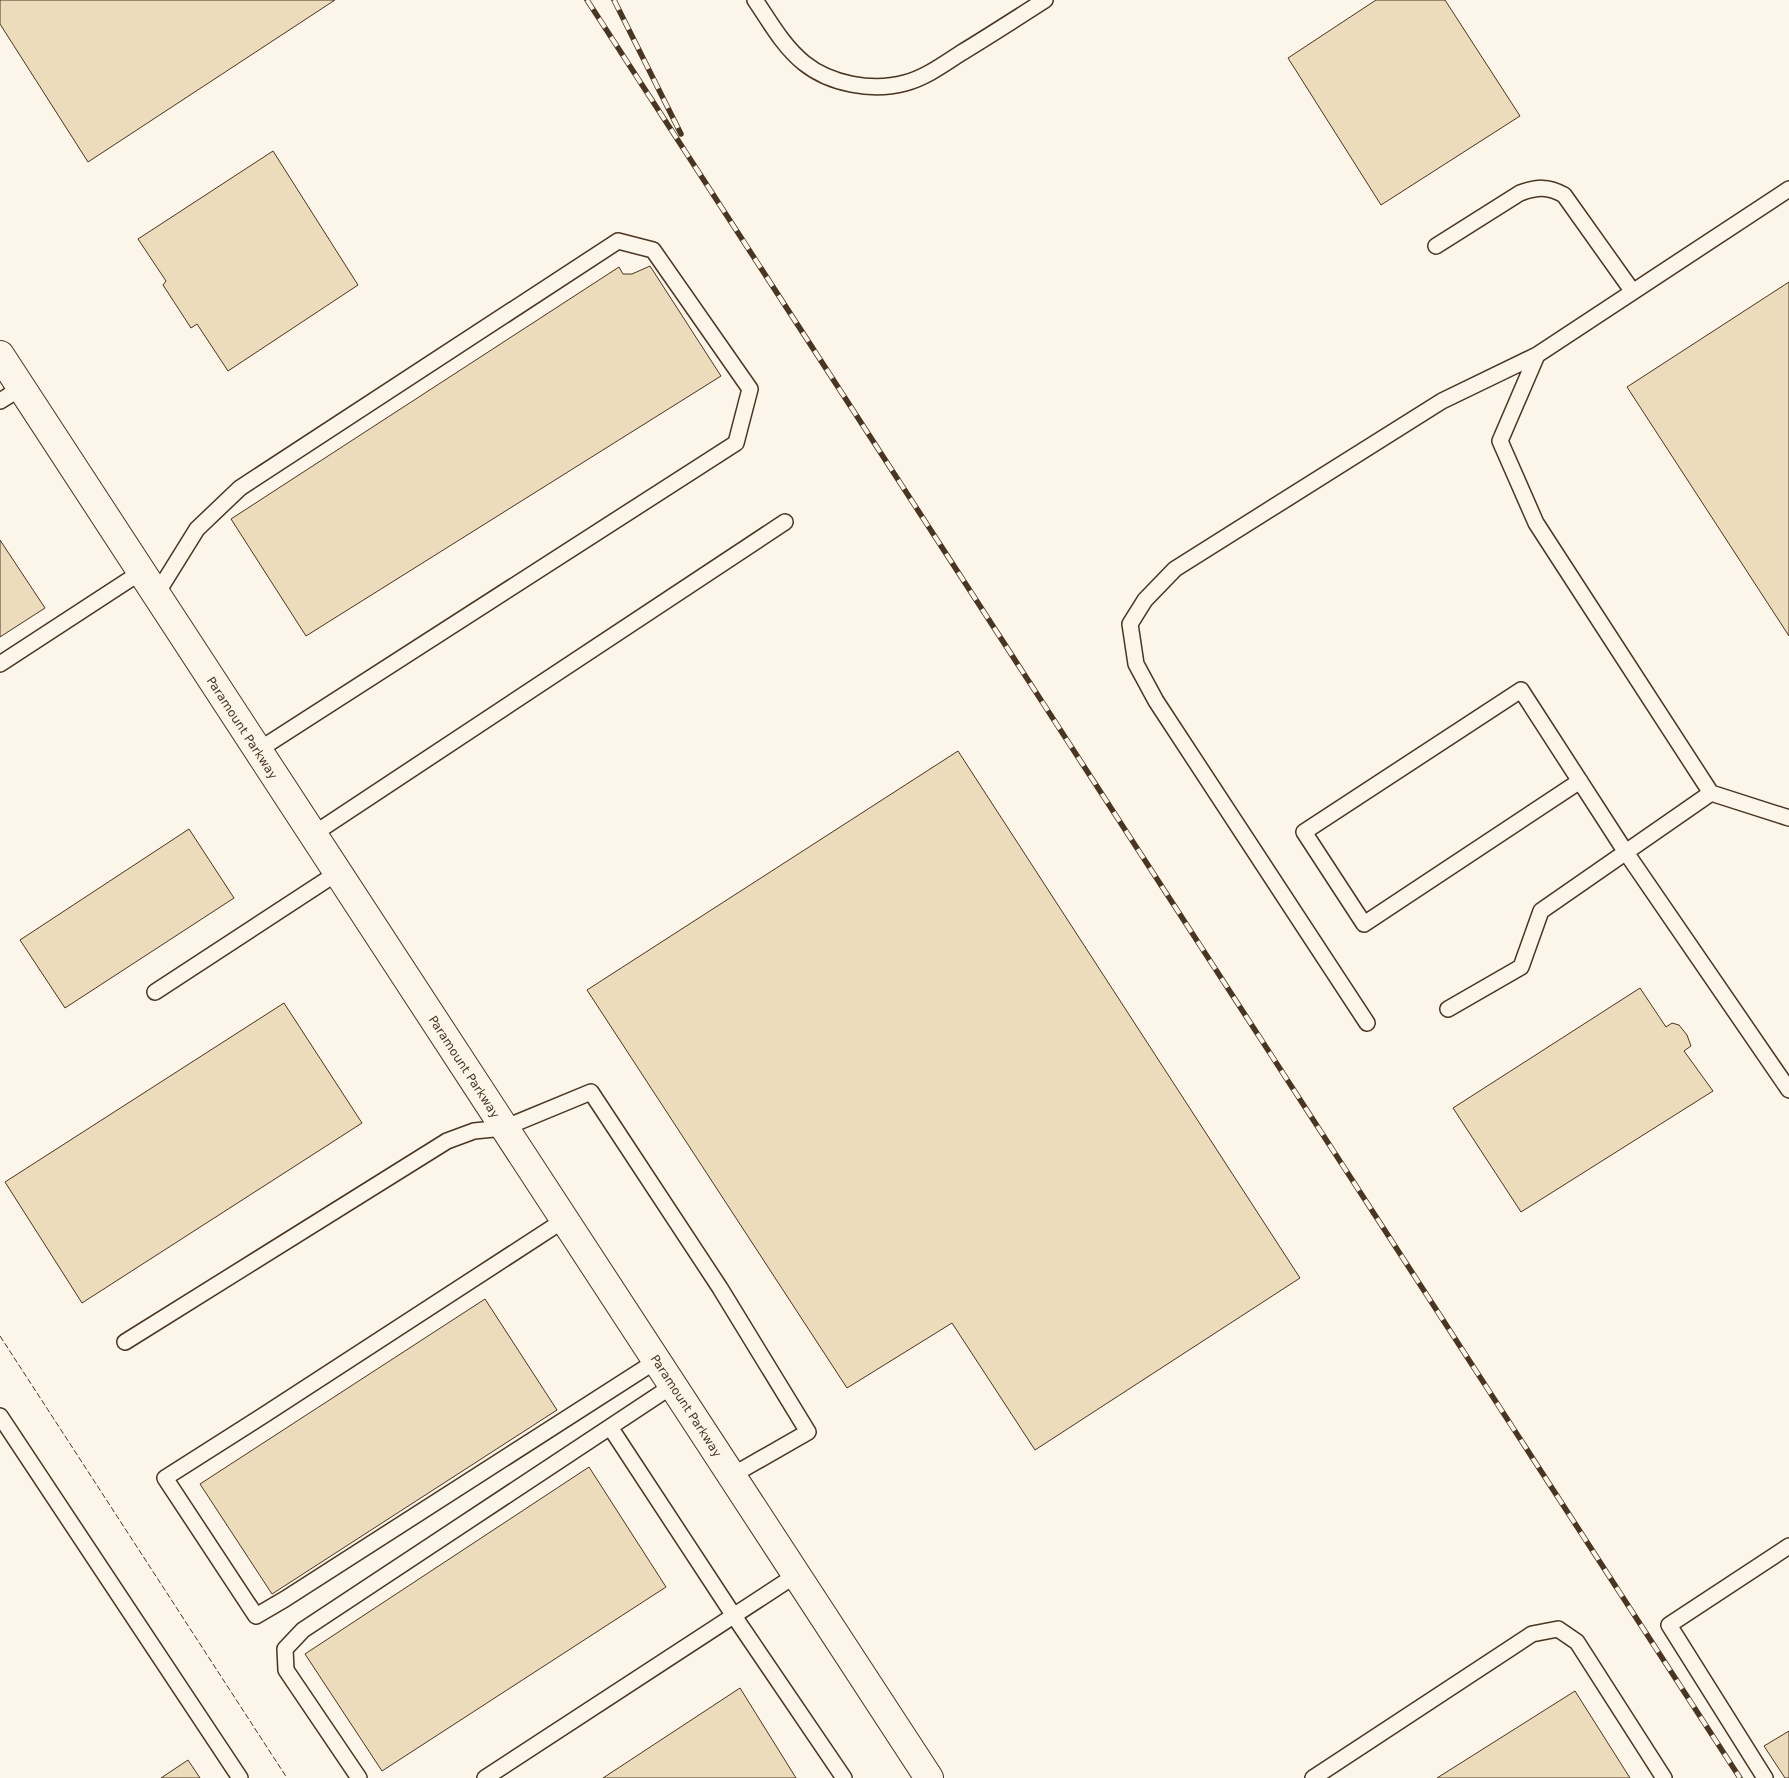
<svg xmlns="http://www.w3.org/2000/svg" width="1789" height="1778" viewBox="0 0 1789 1778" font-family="'DejaVu Sans',sans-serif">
<rect width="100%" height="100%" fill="#fbf6e9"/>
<path fill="#ecdcbc" stroke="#4a3520" d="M0,0H335L88,162L0,24Z
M1376,0H1445L1520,116L1381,205L1288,58Z
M273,151L358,285L228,371L197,324L191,328L163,285L166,281L138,239Z
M650,266L721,376L306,636L231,519L619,267L623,274H632Z
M1789,282V636L1627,387Z
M0,540L45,608L0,637Z
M958,751L1300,1278L1035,1450L952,1323L847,1388L587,990Z
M189,829L234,898L65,1008L20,940Z
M1640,988L1666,1027L1672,1023L1679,1025L1687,1035L1691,1046L1684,1051L1713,1091L1521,1212L1453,1108Z
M284,1003L362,1123L82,1303L5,1182Z
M485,1299L557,1410L272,1594L200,1484Z
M589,1467L666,1587L382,1771L305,1654Z
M740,1688L796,1778H603Z
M1575,1691L1630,1778H1437Z
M1789,1731V1778H1785L1764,1746Z
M188,1760L200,1778H161Z"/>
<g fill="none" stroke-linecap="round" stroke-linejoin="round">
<g stroke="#4a3520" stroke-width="18">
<path id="lane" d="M755,0C770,22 783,46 804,63C830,84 872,92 905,83C925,78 944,64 961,53C989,36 1017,18 1045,0
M1789,189L1537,355L1500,441L1536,523L1711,793L1789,818
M1436,246L1520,193C1537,187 1548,186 1564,195L1633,292
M0,401L21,388
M156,595L197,529L240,488L618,241L653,250L750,389L736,443L257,751
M0,664L141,572
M1580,781L1364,924L1304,832L1521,690L1625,851L1789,1090
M312,835L785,522
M155,992L337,873
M1448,1009L1521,967L1541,911L1711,793
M1367,1023L1156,701L1136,664L1130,624L1145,600L1175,569L1442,401L1537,355
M564,1220L264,1415L165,1478L256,1616L285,1599L656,1361
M125,1342L447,1141L474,1131L504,1128L591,1092L720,1288L808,1432L731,1476
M0,1416L240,1778
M610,1427L734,1616L844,1778
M359,1778L286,1670L285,1649L303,1630L672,1386
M485,1778L796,1575
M1313,1778L1532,1634L1558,1629L1577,1642L1664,1778
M1765,1778L1669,1625L1789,1546"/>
</g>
<g stroke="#4a3520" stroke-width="30">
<path id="street" d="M0,355L929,1778"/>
</g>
<use href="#lane" stroke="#fbf6e9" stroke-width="15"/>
<use href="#street" stroke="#fbf6e9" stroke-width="28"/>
<g stroke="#4a3520" stroke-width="5.5">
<path id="rail" d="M587,0L1740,1778
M614,0L681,134"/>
</g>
<use href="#rail" stroke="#fbf6e9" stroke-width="4" stroke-dasharray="11" stroke-linecap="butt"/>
<path stroke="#4a3520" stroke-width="1" stroke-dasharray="6 2.5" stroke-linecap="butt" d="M0,1336L287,1778"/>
</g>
<g text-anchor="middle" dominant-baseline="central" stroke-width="4" stroke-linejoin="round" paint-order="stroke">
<g font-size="12" fill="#4a3520" stroke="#fbf6e9">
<text transform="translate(242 728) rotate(57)">Paramount Parkway</text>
<text transform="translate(464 1067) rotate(57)">Paramount Parkway</text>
<text transform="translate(686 1406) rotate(57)">Paramount Parkway</text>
</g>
</g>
</svg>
